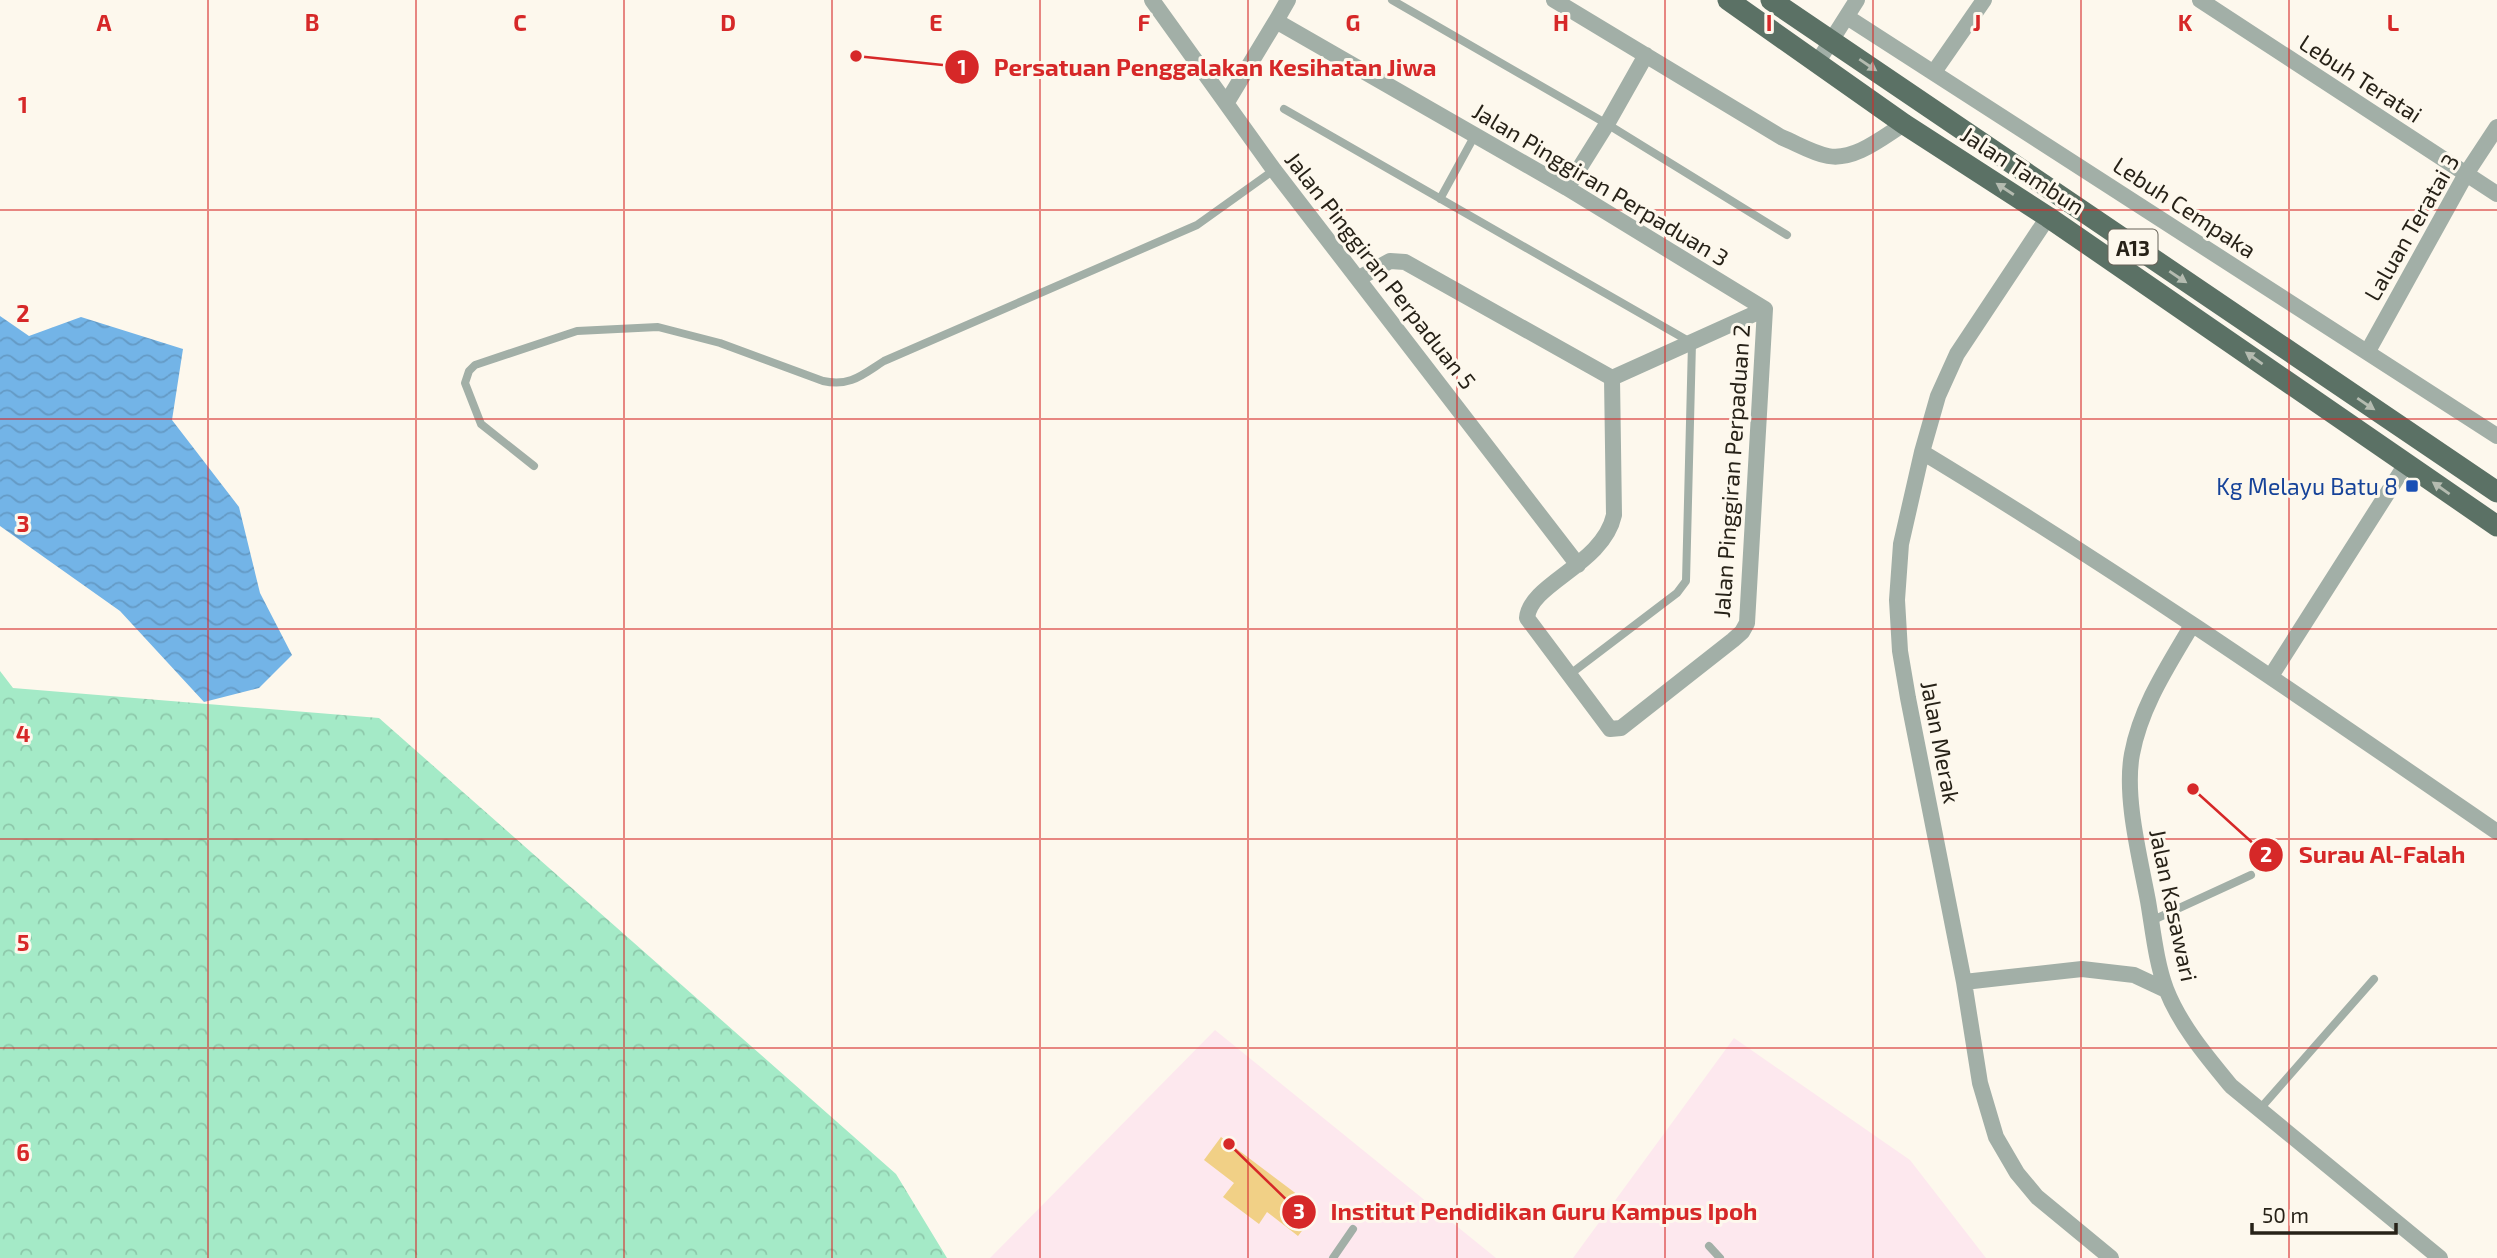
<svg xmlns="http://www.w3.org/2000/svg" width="2497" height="1258" viewBox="0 0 2497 1258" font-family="'Exo 2',sans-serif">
<defs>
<pattern id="forest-crowns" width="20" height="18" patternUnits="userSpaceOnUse" patternTransform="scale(1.75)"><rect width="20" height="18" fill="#a4eac7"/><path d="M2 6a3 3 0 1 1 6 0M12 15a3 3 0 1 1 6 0" fill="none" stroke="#8dc8aa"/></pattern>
<pattern id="water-waves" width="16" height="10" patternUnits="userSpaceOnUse" patternTransform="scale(1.75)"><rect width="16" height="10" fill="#73b4e7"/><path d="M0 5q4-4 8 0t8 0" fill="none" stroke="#649ac5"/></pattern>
</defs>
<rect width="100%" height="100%" fill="#fdf8ed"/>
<path fill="#fde8ee" d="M1215,1030L1496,1258H990Z
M1734,1038L1910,1160L1986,1258H1573Z"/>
<path fill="url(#forest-crowns)" d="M0,671L13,688L379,718L896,1174L947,1258H0Z"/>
<path fill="url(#water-waves)" d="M0,316L29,336L81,317L183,349L172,420L239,507L260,593L292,655L259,688L204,702L120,611L0,526Z"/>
<path fill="#f1d086" d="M1221,1137L1318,1210L1298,1236L1267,1212L1259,1224L1223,1197L1234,1183L1204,1160Z"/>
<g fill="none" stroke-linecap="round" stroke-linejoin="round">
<path stroke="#a2afa7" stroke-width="8" d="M1392,0L1607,124L1787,235
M1284,109L1692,343L1686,581L1677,593L1569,675
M1440,199L1475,135
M534,466L481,424L465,383L469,371L475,365L577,331L658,327L720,343L823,381C850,387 862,375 884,361L1197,225L1274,170
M2151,921L2251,875
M2259,1110L2374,979
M1709,1246L1720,1258
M1333,1258L1353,1229"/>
<path stroke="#a2afa7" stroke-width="16" d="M1152,0L1274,170L1578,565
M1554,0L1781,137C1796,143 1812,153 1828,156C1855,161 1883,137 1904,124
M2200,0L2497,194
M1847,17L2497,436
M1276,21L1288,0
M1817,63L1857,0
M1934,72L1984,0
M1227,102L1276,21L1567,188L1765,309
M1567,188L1607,124L1646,55
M2048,217L1957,354L1938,396L1922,452L1901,544L1897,600L1900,651L1908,698L1964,982L1980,1083L1996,1137L2017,1173L2037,1197L2111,1258
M1359,278L1390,261L1405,262L1612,378L1614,515C1603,565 1530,583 1527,618L1610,729L1621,728L1733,640L1742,632L1747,623L1765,309
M2368,351L2466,174L2497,127
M1612,378L1765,309
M1922,452C2119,571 2308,702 2497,832
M2192,625C2168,666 2141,706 2132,754C2124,797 2140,858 2148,901C2153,930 2156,962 2166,989C2180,1025 2207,1057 2231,1086L2440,1258
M2271,676L2406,464
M1964,982L2082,969L2134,975L2166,990"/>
<path stroke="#5b7165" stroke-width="21" d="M1728,0L1904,124L2048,217L2497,526
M1771,0L2497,492"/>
</g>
<defs><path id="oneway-solid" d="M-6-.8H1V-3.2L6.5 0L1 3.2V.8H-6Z" transform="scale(1.75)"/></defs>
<g fill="#b4bbb0">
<use href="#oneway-solid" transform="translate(1868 65) rotate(34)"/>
<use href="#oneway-solid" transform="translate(2005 189) rotate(-147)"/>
<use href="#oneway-solid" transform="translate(2178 277) rotate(34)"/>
<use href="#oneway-solid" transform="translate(2254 358) rotate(-145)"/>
<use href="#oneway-solid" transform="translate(2366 404) rotate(34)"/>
<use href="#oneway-solid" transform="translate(2441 488) rotate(-145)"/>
</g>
<path fill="none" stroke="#d62828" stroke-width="2" stroke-opacity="0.55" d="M208,0V1258M416,0V1258M624,0V1258M832,0V1258M1040,0V1258M1248,0V1258M1457,0V1258M1665,0V1258M1873,0V1258M2081,0V1258M2289,0V1258M0,210H2497M0,419H2497M0,629H2497M0,839H2497M0,1048H2497"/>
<rect fill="#1a4fb4" stroke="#fdf8ed" stroke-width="2.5" x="2405" y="479" width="14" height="14" rx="3.5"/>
<g text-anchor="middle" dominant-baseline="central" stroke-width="6" stroke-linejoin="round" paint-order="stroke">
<rect fill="#fdf8ed" stroke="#676258" stroke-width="2" x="2108.5" y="229.5" width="49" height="35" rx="5"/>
<g font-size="21" font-weight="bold" fill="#272218">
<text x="2133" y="247">A13</text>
</g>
<g font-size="23" fill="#272218" stroke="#fdf8ed">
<text transform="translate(2361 78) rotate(33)">Lebuh Teratai</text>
<text transform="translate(2023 170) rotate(33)">Jalan Tambun</text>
<text transform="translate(1601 184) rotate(31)">Jalan Pinggiran Perpaduan 3</text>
<text transform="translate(2185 207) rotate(33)">Lebuh Cempaka</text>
<text transform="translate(2411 227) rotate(-60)">Laluan Teratai 3</text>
<text transform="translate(1381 270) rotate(52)">Jalan Pinggiran Perpaduan 5</text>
<text transform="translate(1731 471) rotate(-86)">Jalan Pinggiran Perpaduan 2</text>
<text transform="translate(1941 742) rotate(79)">Jalan Merak</text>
<text transform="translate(2174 905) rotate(78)">Jalan Kasawari</text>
</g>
<g font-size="23" fill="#164399" stroke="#fdf8ed" text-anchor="end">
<text x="2398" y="486">Kg Melayu Batu 8</text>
</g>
</g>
<g font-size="23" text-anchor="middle" font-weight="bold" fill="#d62828" stroke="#fdf8ed" stroke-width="6" stroke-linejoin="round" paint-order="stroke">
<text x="104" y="31">A</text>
<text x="312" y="31">B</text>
<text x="520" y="31">C</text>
<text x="728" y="31">D</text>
<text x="936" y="31">E</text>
<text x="1144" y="31">F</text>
<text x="1353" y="31">G</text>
<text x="1561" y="31">H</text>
<text x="1769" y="31">I</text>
<text x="1977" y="31">J</text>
<text x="2185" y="31">K</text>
<text x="2393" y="31">L</text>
<text x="23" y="113">1</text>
<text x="23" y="322">2</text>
<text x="23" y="532">3</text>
<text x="23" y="742">4</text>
<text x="23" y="951">5</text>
<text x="23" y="1161">6</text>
</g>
<path fill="none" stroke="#d62828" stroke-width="2.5" d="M856 56L962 67M2193 789L2266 855M1229 1144L1299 1212"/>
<g fill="#d62828" stroke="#fdf8ed" stroke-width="2.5">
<circle cx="856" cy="56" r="7"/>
<circle cx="2193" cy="789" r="7"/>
<circle cx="1229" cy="1144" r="7"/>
<circle cx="962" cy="67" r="18"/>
<circle cx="2266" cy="855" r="18"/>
<circle cx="1299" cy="1212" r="18"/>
</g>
<g font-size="21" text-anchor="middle" font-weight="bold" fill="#fff">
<text x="962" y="75">1</text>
<text x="2266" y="862">2</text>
<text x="1299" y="1219">3</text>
</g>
<g font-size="24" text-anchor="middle" font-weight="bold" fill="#d62828" stroke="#fdf8ed" stroke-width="6" stroke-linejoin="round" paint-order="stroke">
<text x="1215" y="76">Persatuan Penggalakan Kesihatan Jiwa</text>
<text x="2382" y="863">Surau Al-Falah</text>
<text x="1544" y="1220">Institut Pendidikan Guru Kampus Ipoh</text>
</g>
<path d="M2252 1223v10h144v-10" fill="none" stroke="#272218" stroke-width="3.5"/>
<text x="2262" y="1223" font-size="21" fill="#272218" stroke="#fdf8ed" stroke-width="5" paint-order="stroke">50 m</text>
</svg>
